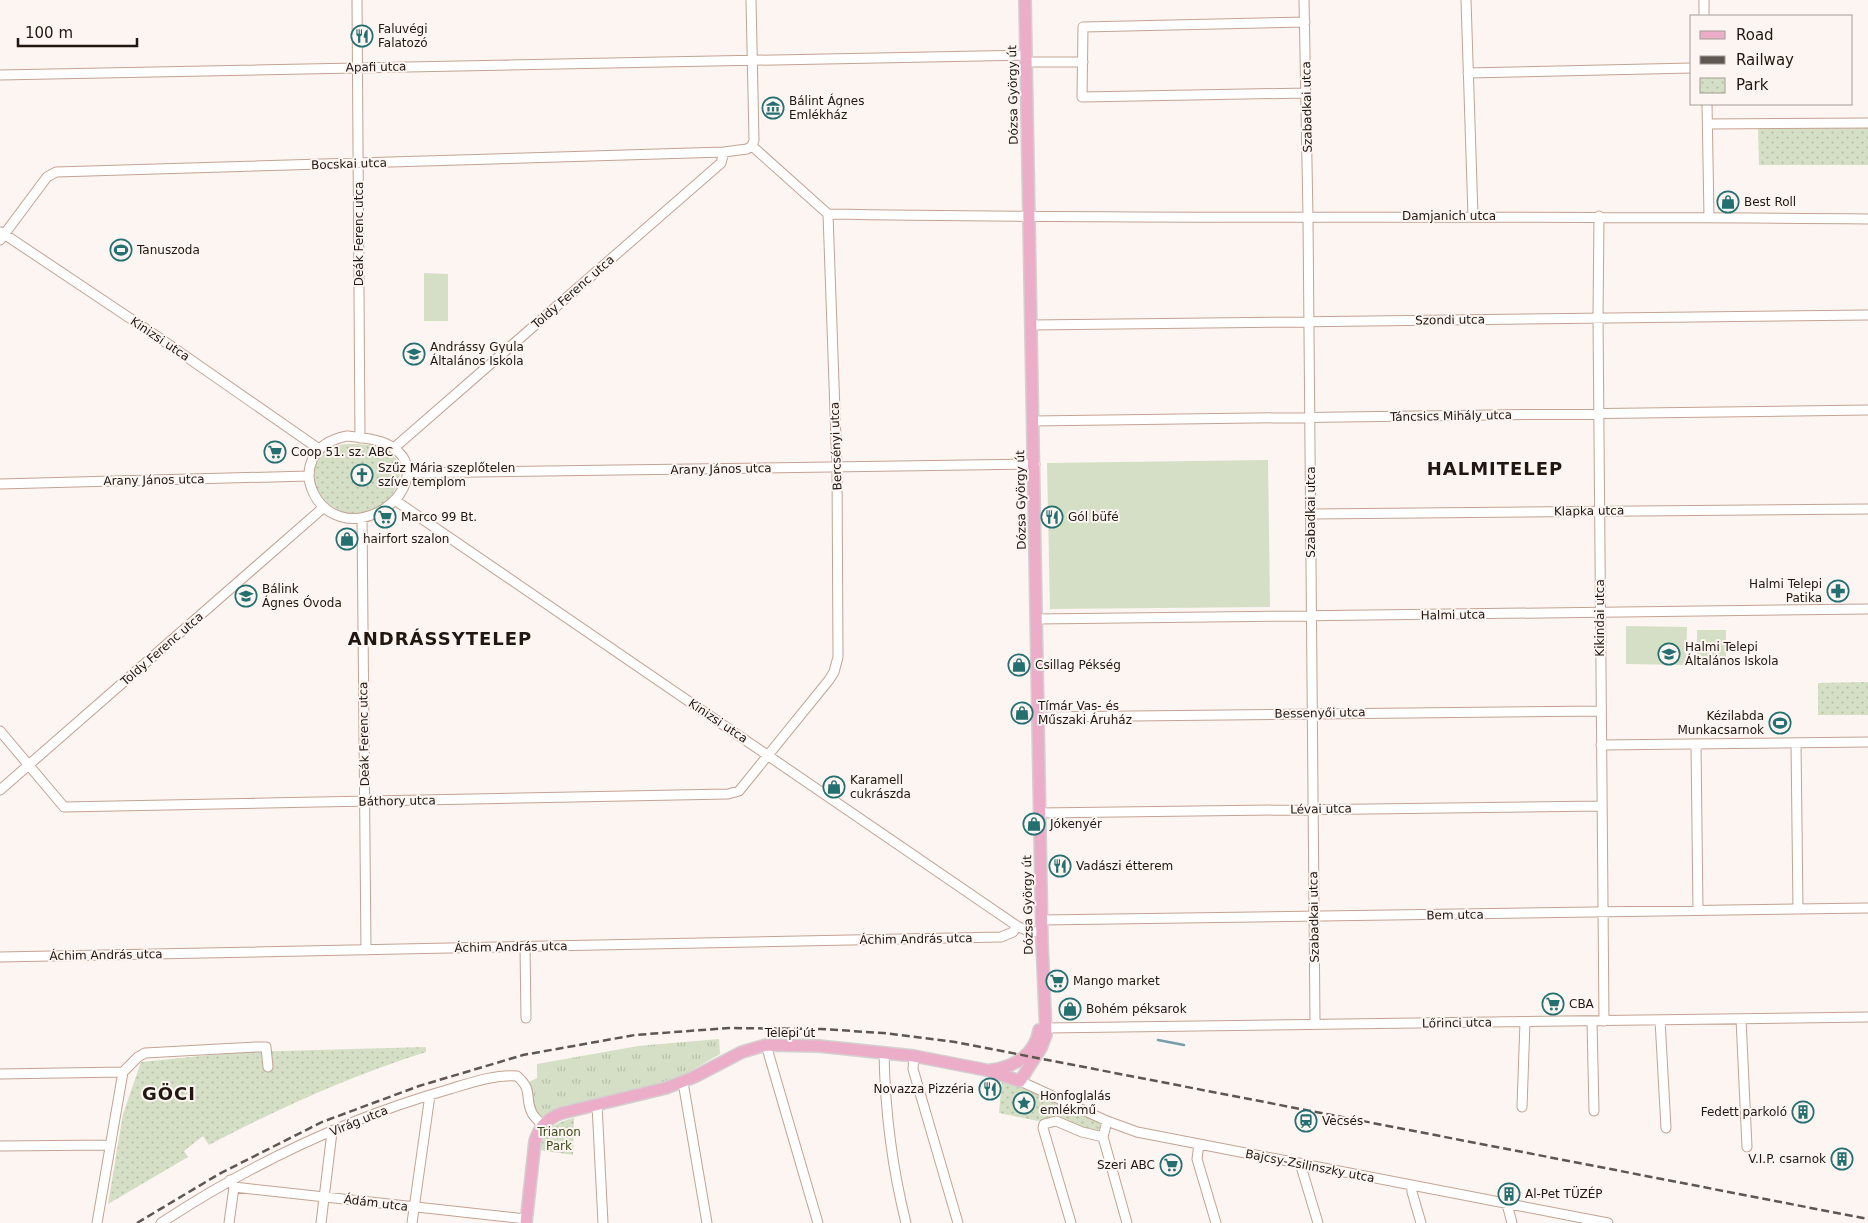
<svg xmlns="http://www.w3.org/2000/svg" width="1868" height="1223" viewBox="0 0 1868 1223" font-family="'DejaVu Sans',sans-serif">
<defs>
<pattern id="grass-tufts" width="24" height="20" patternUnits="userSpaceOnUse" patternTransform="scale(1.25)"><rect width="24" height="20" fill="#d5dfc5"/><path d="M3 7l-1-3M5 7V3M7 7l1-3M15 17l-1-3M17 17v-4M19 17l1-3" fill="none" stroke="#b7bfa8"/></pattern>
<pattern id="park-dots" width="8" height="8" patternUnits="userSpaceOnUse" patternTransform="scale(1.25)"><rect width="8" height="8" fill="#d5dfc5"/><path d="M2 2h.1M6 6h.1" fill="none" stroke="#b7bfa8" stroke-width="1.8" stroke-linecap="round"/></pattern>
</defs>
<rect width="100%" height="100%" fill="#fcf5f1"/>
<path fill="url(#grass-tufts)" d="M719,1039L720,1054L675,1080L543,1116L536,1123L527,1083L537,1078V1064L638,1046Z"/>
<path fill="url(#park-dots)" d="M1868,125V165H1759L1758,127Z
M345,444C357,444 375,444 386,450C413,464 396,501 373,510C319,531 286,453 345,444Z
M1868,682V715H1818V683Z
M426,1047V1052C351,1076 279,1108 209,1145L203,1136L184,1151L188,1157L108,1204L123,1114L141,1062L241,1052Z
M1002,1079L1099,1121L1101,1126L1097,1132L1077,1127L1056,1117L1038,1121L999,1113Z
M574,1118L573,1155L539,1150C544,1129 554,1123 574,1118Z"/>
<path fill="#d5dfc5" d="M424,273L448,274V321H424Z
M1268,460L1270,607L1050,609L1047,463Z
M1626,626L1687,627L1686,665L1626,664Z
M1697,630H1726V665H1697Z"/>
<g fill="none" stroke-linecap="round" stroke-linejoin="round">
<path stroke="#759eab" stroke-width="2.5" d="M1158,1040L1184,1045"/>
<g stroke="#c4a393" stroke-width="11">
<path id="minor" d="M357,0L360,438
M751,0L754,140L752,146
M1304,0L1308,217L1315,1024
M1466,0L1473,216
M1704,0V16
M1305,22L1083,27L1082,97L1306,93
M1026,62H1083
M1468,73L1692,68
M0,75L1026,55
M1707,104L1709,217
M1708,124L1868,123
M828,214C1175,220 1521,215 1868,219
M1599,216L1598,318L1604,1021
M1,232L158,337L319,449
M0,240L47,177L56,172L724,152L747,149L752,146
M1032,325L1868,315
M1034,421L1868,410
M347,436C362,438 383,439 395,449C419,467 404,496 384,509C318,549 274,450 347,436Z
M394,448L721,163L724,152
M408,473L1035,464
M0,484L309,476
M396,501L1017,926L1030,932L1042,931
M1311,514L1868,509
M362,518L366,950
M1037,619L1868,609
M1039,717L1601,711
M0,731L64,807L728,794L739,791L829,680L834,672L838,657L837,468L828,214L752,146
M1796,743L1798,909
M1696,744L1698,910
M1601,745L1868,742
M0,790L324,507
M1040,813L1602,806
M1042,920L1868,908
M525,946L526,1018
M0,957L1001,937L1013,932L1017,926
M1741,1019L1747,1147
M1660,1020L1666,1128
M1592,1021L1594,1111
M1047,1028L1868,1017
M766,1045L818,1223
M884,1053C885,1111 892,1167 906,1223
M914,1056L913,1069L958,1223
M0,1074L123,1072L138,1057L145,1053L256,1047H266L268,1067
M1020,1081L1107,1121L1137,1132L1608,1223
M683,1082L707,1223
M597,1105L603,1223
M1522,1107L1525,1022
M1107,1121L1103,1137L1127,1223
M1199,1144L1197,1159L1216,1223
M0,1146L110,1145
M1300,1163L1318,1223
M230,1180L234,1187L526,1219
M1412,1185V1192L1421,1223
M1507,1204L1512,1223
M97,1223L123,1072
M161,1223C249,1165 348,1118 450,1089C470,1083 495,1074 517,1076C534,1091 524,1097 532,1113C534,1117 539,1121 542,1125
M229,1223L234,1187
M321,1223L332,1132
M412,1223L430,1095
M1071,1223L1043,1128L1044,1124L1056,1121L1082,1132L1103,1137"/>
</g>
<g stroke="#d3d0cf" stroke-width="14">
<path id="major" d="M991,1070C1014,1067 1035,1055 1039,1030
M1020,1081L1041,1048L1046,1035L1042,943L1025,0
M526,1223L535,1141C539,1127 548,1118 562,1113L666,1088L694,1077L742,1052L766,1045L819,1046L914,1056L986,1070L1020,1081"/>
</g>
<use href="#minor" stroke="#fff" stroke-width="9"/>
<use href="#major" stroke="#ecadc8" stroke-width="11"/>
<path stroke="#605651" stroke-width="2.5" stroke-dasharray="8 4" stroke-linecap="butt" d="M137,1223L219,1174L322,1122L419,1086L523,1055L635,1035L729,1028L821,1029L883,1033L955,1042L1868,1219"/>
</g>
<defs>
<g id="restaurant-ring" transform="scale(1.125)"><circle r="9.5" fill="#fcf5f1" stroke="#246f70" stroke-width="1.5"/><path d="M-5-6h1v4h1v-4h1v4h1v-4h1v5L-1.5 .5V6h-2V.5L-5-1ZM5-6V6H3V1.5H1.5Q1.5-4 5-6Z" fill="#246f70"/></g>
<g id="museum-ring" transform="scale(1.125)"><circle r="9.5" fill="#fcf5f1" stroke="#246f70" stroke-width="1.5"/><path d="M0-6L6-3V-2H-6V-3ZM-5-1h2V3h-2ZM-1-1h2V3h-2ZM3-1h2V3H3ZM-6 4H6V6H-6Z" fill="#246f70"/></g>
<g id="shop-ring" transform="scale(1.125)"><circle r="9.5" fill="#fcf5f1" stroke="#246f70" stroke-width="1.5"/><path d="M-5-2.5h2.3a2.7 3.5 0 0 1 5.4 0H5L5.5 6h-11ZM-1.5-2.5h3a1.5 2.3 0 0 0-3 0Z" fill="#246f70"/></g>
<g id="stadium-ring" transform="scale(1.125)"><circle r="9.5" fill="#fcf5f1" stroke="#246f70" stroke-width="1.5"/><path d="M0-5a6.5 5 0 1 0 0 10a6.5 5 0 1 0 0-10ZM-3.5-1.8h7v3.6h-7Z" fill="#246f70"/></g>
<g id="school-ring" transform="scale(1.125)"><circle r="9.5" fill="#fcf5f1" stroke="#246f70" stroke-width="1.5"/><path d="M0-5L7-2L0 1L-7-2ZM-4 1L0 2.5L4 1V4Q0 6-4 4Z" fill="#246f70"/></g>
<g id="supermarket-ring" transform="scale(1.125)"><circle r="9.5" fill="#fcf5f1" stroke="#246f70" stroke-width="1.5"/><path d="M-6-5.5h2.5l.6 2H6L4.5 2H-2.5L-4.4-4H-6ZM-1.5 3.2a1.3 1.3 0 1 0 .1 0ZM3 3.2a1.3 1.3 0 1 0 .1 0Z" fill="#246f70"/></g>
<g id="church-ring" transform="scale(1.125)"><circle r="9.5" fill="#fcf5f1" stroke="#246f70" stroke-width="1.5"/><path d="M-1.2-6h2.4v3.5h3.3v2.4h-3.3V6h-2.4V-.1h-3.3v-2.4h3.3Z" fill="#246f70"/></g>
<g id="pharmacy-ring" transform="scale(1.125)"><circle r="9.5" fill="#fcf5f1" stroke="#246f70" stroke-width="1.5"/><path d="M-2-6h4v4h4v4h-4v4h-4v-4h-4v-4h4Z" fill="#246f70"/></g>
<g id="sight-ring" transform="scale(1.125)"><circle r="9.5" fill="#fcf5f1" stroke="#246f70" stroke-width="1.5"/><path d="M0-6L1.8-2.2L6-1.7L2.9 1.2L3.7 5.4L0 3.3L-3.7 5.4L-2.9 1.2L-6-1.7L-1.8-2.2Z" fill="#246f70"/></g>
<g id="building-ring" transform="scale(1.125)"><circle r="9.5" fill="#fcf5f1" stroke="#246f70" stroke-width="1.5"/><path d="M-4-6H4V6H1V3H-1V6H-4ZM-2.5-4.3h1.7v1.8h-1.7ZM.8-4.3h1.7v1.8H.8ZM-2.5-1h1.7V.8h-1.7ZM.8-1h1.7V.8H.8Z" fill="#246f70"/></g>
<g id="station-ring" transform="scale(1.125)"><circle r="9.5" fill="#fcf5f1" stroke="#246f70" stroke-width="1.5"/><path d="M-3-6H3Q5-6 5-4V2Q5 4 3 4L4.5 6H3L1.5 4h-3L-3 6H-4.5L-3 4Q-5 4-5 2V-4Q-5-6-3-6ZM-3.5-4v3h7v-3ZM-3.5 1v1.5H-2V1ZM2 1v1.5H3.5V1Z" fill="#246f70"/></g>
</defs>
<g fill-rule="evenodd">
<use href="#restaurant-ring" x="362" y="36"/>
<use href="#museum-ring" x="773" y="108"/>
<use href="#shop-ring" x="1728" y="202"/>
<use href="#stadium-ring" x="121" y="250"/>
<use href="#school-ring" x="414" y="354"/>
<use href="#supermarket-ring" x="275" y="452"/>
<use href="#church-ring" x="362" y="475"/>
<use href="#supermarket-ring" x="385" y="517"/>
<use href="#restaurant-ring" x="1052" y="517"/>
<use href="#shop-ring" x="347" y="539"/>
<use href="#pharmacy-ring" x="1838" y="591"/>
<use href="#school-ring" x="246" y="596"/>
<use href="#school-ring" x="1669" y="654"/>
<use href="#shop-ring" x="1019" y="665"/>
<use href="#shop-ring" x="1022" y="713"/>
<use href="#stadium-ring" x="1780" y="723"/>
<use href="#shop-ring" x="834" y="787"/>
<use href="#shop-ring" x="1034" y="824"/>
<use href="#restaurant-ring" x="1060" y="866"/>
<use href="#supermarket-ring" x="1057" y="981"/>
<use href="#supermarket-ring" x="1553" y="1004"/>
<use href="#shop-ring" x="1070" y="1009"/>
<use href="#restaurant-ring" x="990" y="1089"/>
<use href="#sight-ring" x="1024" y="1103"/>
<use href="#building-ring" x="1803" y="1112"/>
<use href="#station-ring" x="1306" y="1121"/>
<use href="#building-ring" x="1842" y="1159"/>
<use href="#supermarket-ring" x="1171" y="1165"/>
<use href="#building-ring" x="1509" y="1194"/>
</g>
<g text-anchor="middle" dominant-baseline="central" stroke-width="4" stroke-linejoin="round" paint-order="stroke">
<g font-size="12" fill="#211610" stroke="#fcf5f1" text-anchor="start">
<text x="378" y="29">Faluvégi<tspan x="378" dy="14">Falatozó</tspan></text>
<text x="789" y="101">Bálint Ágnes<tspan x="789" dy="14">Emlékház</tspan></text>
<text x="1744" y="202">Best Roll</text>
<text x="137" y="250">Tanuszoda</text>
<text x="430" y="347">Andrássy Gyula<tspan x="430" dy="14">Általános Iskola</tspan></text>
<text x="291" y="452">Coop 51. sz. ABC</text>
<text x="378" y="468">Szűz Mária szeplőtelen<tspan x="378" dy="14">szíve templom</tspan></text>
<text x="401" y="517">Marco 99 Bt.</text>
<text x="1068" y="517">Gól büfé</text>
<text x="363" y="539">hairfort szalon</text>
<text x="1822" y="584" text-anchor="end">Halmi Telepi<tspan x="1822" dy="14">Patika</tspan></text>
<text x="262" y="589">Bálink<tspan x="262" dy="14">Ágnes Óvoda</tspan></text>
<text x="1685" y="647">Halmi Telepi<tspan x="1685" dy="14">Általános Iskola</tspan></text>
<text x="1035" y="665">Csillag Pékség</text>
<text x="1038" y="706">Tímár Vas- és<tspan x="1038" dy="14">Műszaki Áruház</tspan></text>
<text x="1764" y="716" text-anchor="end">Kézilabda<tspan x="1764" dy="14">Munkacsarnok</tspan></text>
<text x="850" y="780">Karamell<tspan x="850" dy="14">cukrászda</tspan></text>
<text x="1050" y="824">Jókenyér</text>
<text x="1076" y="866">Vadászi étterem</text>
<text x="1073" y="981">Mango market</text>
<text x="1569" y="1004">CBA</text>
<text x="1086" y="1009">Bohém péksarok</text>
<text x="974" y="1089" text-anchor="end">Novazza Pizzéria</text>
<text x="1040" y="1096">Honfoglalás<tspan x="1040" dy="14">emlékmű</tspan></text>
<text x="1787" y="1112" text-anchor="end">Fedett parkoló</text>
<text x="1322" y="1121">Vecsés</text>
<text x="1826" y="1159" text-anchor="end">V.I.P. csarnok</text>
<text x="1155" y="1165" text-anchor="end">Szeri ABC</text>
<text x="1525" y="1194">Al-Pet TÜZÉP</text>
</g>
<g font-size="12" fill="#211610" stroke="#fcf5f1">
<text transform="translate(376 67) rotate(-1)">Apafi utca</text>
<text transform="translate(1013 95) rotate(-91)">Dózsa György út</text>
<text transform="translate(1307 107) rotate(-91)">Szabadkai utca</text>
<text transform="translate(349 164) rotate(-2)">Bocskai utca</text>
<text x="1449" y="216">Damjanich utca</text>
<text transform="translate(359 234) rotate(-90)">Deák Ferenc utca</text>
<text transform="translate(573 292) rotate(-41)">Toldy Ferenc utca</text>
<text transform="translate(1450 320) rotate(-1)">Szondi utca</text>
<text transform="translate(160 339) rotate(34)">Kinizsi utca</text>
<text transform="translate(1451 416) rotate(-1)">Táncsics Mihály utca</text>
<text transform="translate(836 446) rotate(-92)">Bercsényi utca</text>
<text transform="translate(721 469) rotate(-1)">Arany János utca</text>
<text transform="translate(154 480) rotate(-1)">Arany János utca</text>
<text transform="translate(1021 500) rotate(-91)">Dózsa György út</text>
<text transform="translate(1589 511) rotate(-1)">Klapka utca</text>
<text transform="translate(1311 512) rotate(-90)">Szabadkai utca</text>
<text transform="translate(1453 615) rotate(-1)">Halmi utca</text>
<text transform="translate(1600 618) rotate(-90)">Kikindai utca</text>
<text transform="translate(162 649) rotate(-41)">Toldy Ferenc utca</text>
<text transform="translate(1320 713) rotate(-1)">Bessenyői utca</text>
<text transform="translate(718 721) rotate(34)">Kinizsi utca</text>
<text transform="translate(364 734) rotate(-91)">Deák Ferenc utca</text>
<text transform="translate(397 801) rotate(-1)">Báthory utca</text>
<text transform="translate(1321 809) rotate(-1)">Lévai utca</text>
<text transform="translate(1028 905) rotate(-91)">Dózsa György út</text>
<text transform="translate(1455 915) rotate(-1)">Bem utca</text>
<text transform="translate(1314 917) rotate(-91)">Szabadkai utca</text>
<text transform="translate(916 939) rotate(-1)">Áchim András utca</text>
<text transform="translate(511 947) rotate(-1)">Áchim András utca</text>
<text transform="translate(106 955) rotate(-1)">Áchim András utca</text>
<text transform="translate(1457 1023) rotate(-1)">Lőrinci utca</text>
<text x="790" y="1033">Telepi út</text>
<text transform="translate(359 1121) rotate(-22)">Virág utca</text>
<text transform="translate(1310 1166) rotate(11)">Bajcsy-Zsilinszky utca</text>
<text transform="translate(376 1203) rotate(7)">Ádám utca</text>
</g>
<g font-size="12" fill="#3e4e1a" stroke="#fcf5f1">
<text x="559" y="1132">Trianon<tspan x="559" dy="14">Park</tspan></text>
</g>
<g font-size="18" font-weight="bold" letter-spacing="1" fill="#211610" stroke="#fcf5f1">
<text x="1495" y="468">HALMITELEP</text>
<text x="440" y="638">ANDRÁSSYTELEP</text>
<text x="169" y="1093">GÖCI</text>
</g>
</g>
<rect x="1690" y="15" width="162" height="90" fill="#fcf5f1" stroke="#a49c97"/>
<rect x="1700" y="31" width="25" height="8" fill="#ecadc8" stroke="#a49c97"/>
<text x="1736" y="40" font-size="15" fill="#211610">Road</text>
<rect x="1700" y="56" width="25" height="8" fill="#605651" stroke="#a49c97"/>
<text x="1736" y="65" font-size="15" fill="#211610">Railway</text>
<rect x="1700" y="78" width="25" height="15" fill="url(#park-dots)" stroke="#a49c97"/>
<text x="1736" y="90" font-size="15" fill="#211610">Park</text>
<path d="M18 38v8h119v-8" fill="none" stroke="#211610" stroke-width="2.5"/>
<text x="25" y="38" font-size="15" fill="#211610" stroke="#fcf5f1" stroke-width="4" paint-order="stroke">100 m</text>
</svg>
